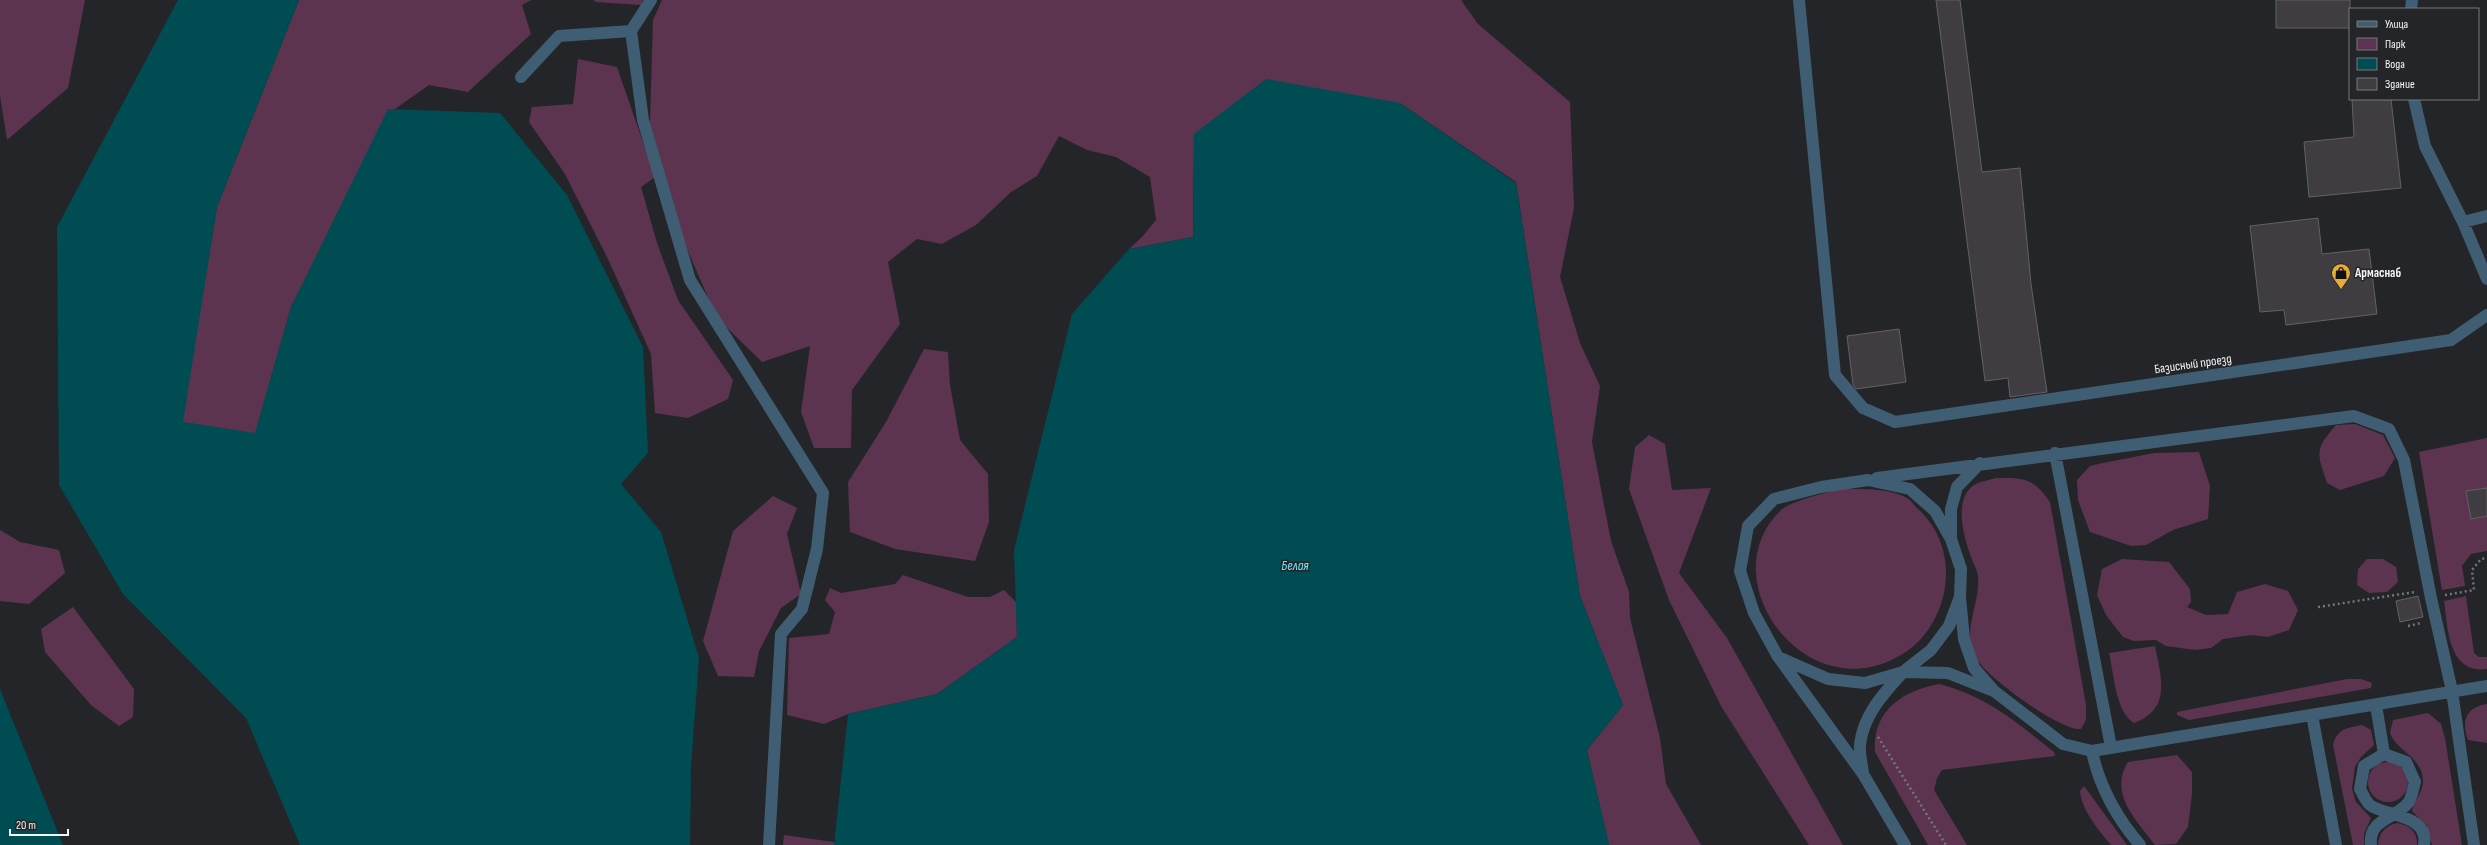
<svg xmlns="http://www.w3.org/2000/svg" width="2487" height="845" viewBox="0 0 2487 845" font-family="'Sofia Sans Condensed',sans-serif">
<rect width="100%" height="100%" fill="#242528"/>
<path fill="#5c3450" d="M0,0H85L68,88L7,140L0,96Z
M299,0H531L522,5L531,34L468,92L429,85L395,109L291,307L255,434L182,422L217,207Z
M593,0H643L641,5L596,2Z
M662,0H1461L1478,24L1570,102L1574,208L1560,277L1580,343L1600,386L1592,442L1611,541L1629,592L1630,618L1660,738L1666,784L1701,845H1609L1587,750L1623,705L1580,596L1516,182L1400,103L1194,134L1193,237L1129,249L1143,236L1156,220L1150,177L1116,157L1087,150L1059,136L1037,176L1011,192L976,225L942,244L917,239L888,262L900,324L852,390L851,448H814L801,412L810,346L762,362L717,318L684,242L650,123L653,20Z
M578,59L617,67L655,177L641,187L657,243L678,300L733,380L728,399L688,418L655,413L651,354L608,259L565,174L529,122L532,107L573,104Z
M924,349L948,352L950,385L960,440L988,474L989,522L975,561L895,549L850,532L848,482L886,422Z
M2355,424L2383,435L2395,458L2384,476L2340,490L2327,483C2317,453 2314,450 2336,425Z
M1649,435L1665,444L1672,490L1711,488L1679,573L1727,638L1843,845H1809L1721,706L1669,600L1629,489L1635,447Z
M2487,438V488L2466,491L2471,519L2487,516V551L2471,554L2462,566L2465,586L2442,590L2419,452Z
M2199,452L2210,486L2208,519L2173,530L2146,545L2131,546L2090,532L2078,500L2077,480L2090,466L2103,463L2154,453Z
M1996,478C2025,478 2033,478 2050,502L2086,705V720L2081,729C2060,731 1985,676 1975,657C1973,653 1971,644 1970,639C1969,618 1980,598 1978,576C1977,569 1972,561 1970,554C1963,535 1953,496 1976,484C1982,481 1990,480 1996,478Z
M1842,489C1860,489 1889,488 1905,497C1910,499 1914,505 1918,509C1950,538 1954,585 1933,622C1923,640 1908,653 1889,661C1800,701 1712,578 1780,511C1790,501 1828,492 1842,489Z
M773,496L797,508L787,534L801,594L781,608L759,651L754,677L718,676L703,641L733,531Z
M0,530L20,542L59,550L65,573L29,604L0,601Z
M2122,559L2169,562L2190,589L2191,602L2187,607L2206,615L2228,614L2237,592L2265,584L2288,591L2298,610L2289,630L2268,637L2251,635L2223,639L2211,648L2195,650L2166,646L2156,640L2134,641L2123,637L2106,615L2097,595L2102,569Z
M2367,559H2383L2396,567L2398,582L2387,592L2369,593L2357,585L2358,569Z
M903,575L968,597H990L1004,590L1016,602L1017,637L937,694L848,714L824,724L787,715L789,638L829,634L835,612L825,600L830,588L841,593L895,584Z
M2466,596L2474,653L2479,657H2487V669C2448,674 2448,628 2444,601Z
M73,607L134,689L133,717L119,726L91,705L45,652L41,629Z
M2155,646C2161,677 2172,709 2134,723C2115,711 2114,674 2109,653Z
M2347,679H2361L2372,683L2371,688L2189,720L2177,715V712L2182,711Z
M1939,684C1988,697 2015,721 2054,752L2055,756L1942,770L1937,778L1934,790L1967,845H1928L1875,752C1872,711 1902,691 1939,684Z
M2487,704V743L2468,740C2461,721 2466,707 2487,704Z
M2428,713L2441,724L2445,738L2462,845H2432L2427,826L2412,811C2414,800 2423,793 2423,781C2422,756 2397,752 2390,733L2393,720Z
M2362,725L2371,730L2374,745L2361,757L2355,767L2352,789L2356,802L2371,818L2364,834V845H2353L2333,745C2337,728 2348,728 2362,725Z
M2177,755L2192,772V794L2188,827L2176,844L2155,845C2137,821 2108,794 2128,762Z
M2368 782a20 20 0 1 1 40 0a20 20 0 1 1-40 0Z
M2084,786L2127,845H2111C2098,829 2082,811 2080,791Z
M2397,823C2409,825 2418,832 2417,845H2378C2379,833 2385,826 2397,823Z
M784,835L834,842V845H783Z"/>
<path fill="#004c53" d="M178,0H299L217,207L183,422L255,433L291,307L388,109L500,113L567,195L643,347L648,453L621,484L661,532L699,658L691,767L690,845H300L246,718L123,594L59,485L57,227Z
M1266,79L1400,103L1516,183L1580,596L1623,705L1587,750L1609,845H834L848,714L937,694L1017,637L1014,550L1072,314L1129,249L1193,237L1194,134Z
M0,689L63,845H0Z"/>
<path fill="#3f3d41" stroke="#636165" d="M1936,0H1960L1982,172L2020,168L2031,284L2047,392L2010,397L2008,378L1985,381Z
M2276,0H2350V28H2276Z
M2352,99H2391L2401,188L2309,197L2304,142L2354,137Z
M2318,218L2322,254L2369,249L2377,314L2286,325L2284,310L2260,312L2250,226Z
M1899,329L1906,382L1856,389L1853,385L1847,336Z
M2487,488V516L2471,519L2466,491Z
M2418,596L2423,617L2400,622L2396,601Z"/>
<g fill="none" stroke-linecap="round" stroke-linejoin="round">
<path stroke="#757678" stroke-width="2.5" stroke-dasharray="2 3" stroke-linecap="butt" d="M2445,595L2474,590L2472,570L2481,559L2487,558
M2318,607L2415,592
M2408,626L2421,623
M1878,737L1946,845"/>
<path stroke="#405e73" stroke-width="12" d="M651,0L631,31L643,120L690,280L823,493L817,549L802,609L781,634L769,845
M1799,0L1835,375L1863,408L1895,422L2451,340L2487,315
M2411,9L2412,0
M521,77L559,36L631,31
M2414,99L2425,146L2463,222L2487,279
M2463,222L2487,216
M2055,453L2111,747
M1877,478L2354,416L2389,429L2404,460L2431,598L2452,691L2474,845
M1951,538V509L1957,487L1980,463
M1960,597L1949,626L1931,650L1903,672L1865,683L1828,679L1778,657L1754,613L1740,571L1748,526L1774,499L1821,487L1868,480L1910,489L1935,511L1951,539L1961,569L1960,597L1964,639L1974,668L1994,691L2063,744L2092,751L2487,686
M1779,658L1863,774L1905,845
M2376,705L2384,754
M2312,715L2336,845
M2092,751C2099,786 2117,818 2140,845
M2384,754L2364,766L2360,789C2363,794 2366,802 2370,805C2383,816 2430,814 2424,845
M1863,773C1862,764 1859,754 1860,745C1863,715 1884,693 1903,672L1948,673L1991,690
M2371,845C2368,819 2395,819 2408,803C2412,798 2413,788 2415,782L2406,762L2384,754"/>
</g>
<defs>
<g id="shop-pin" transform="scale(1)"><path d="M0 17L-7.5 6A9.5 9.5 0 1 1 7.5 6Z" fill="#e7ac36" stroke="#242528"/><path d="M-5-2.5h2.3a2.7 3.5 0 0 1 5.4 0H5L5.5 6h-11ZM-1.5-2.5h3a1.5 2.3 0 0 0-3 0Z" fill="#111"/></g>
</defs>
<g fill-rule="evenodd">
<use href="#shop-pin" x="2341" y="273"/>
</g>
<g text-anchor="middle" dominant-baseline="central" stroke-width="3" stroke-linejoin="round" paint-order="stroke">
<g font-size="13" font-weight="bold" fill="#f4f5f7" stroke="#242528" text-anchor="start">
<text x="2355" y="273">Армаснаб</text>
</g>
<g font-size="13" fill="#f4f5f7" stroke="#242528">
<text transform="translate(2193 364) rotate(-8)">Базисный проезд</text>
</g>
<g font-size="14" font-style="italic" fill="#6de9f7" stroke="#242528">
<text x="1295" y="565">Белая</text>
</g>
</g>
<rect x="2349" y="8" width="130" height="92" fill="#242528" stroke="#77787b"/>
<rect x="2357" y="21" width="20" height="6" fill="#405e73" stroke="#77787b"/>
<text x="2385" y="28" font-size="12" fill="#f4f5f7">Улица</text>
<rect x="2357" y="38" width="20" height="12" fill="#5c3450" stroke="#77787b"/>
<text x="2385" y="48" font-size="12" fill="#f4f5f7">Парк</text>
<rect x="2357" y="58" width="20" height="12" fill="#004c53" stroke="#77787b"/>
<text x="2385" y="68" font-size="12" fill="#f4f5f7">Вода</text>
<rect x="2357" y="78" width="20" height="12" fill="#3f3d41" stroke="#77787b"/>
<text x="2385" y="88" font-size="12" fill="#f4f5f7">Здание</text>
<path d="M10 829v6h58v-6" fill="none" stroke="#f4f5f7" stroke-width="2"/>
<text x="16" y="829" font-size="12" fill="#f4f5f7" stroke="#242528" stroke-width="3" paint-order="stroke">20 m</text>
</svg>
